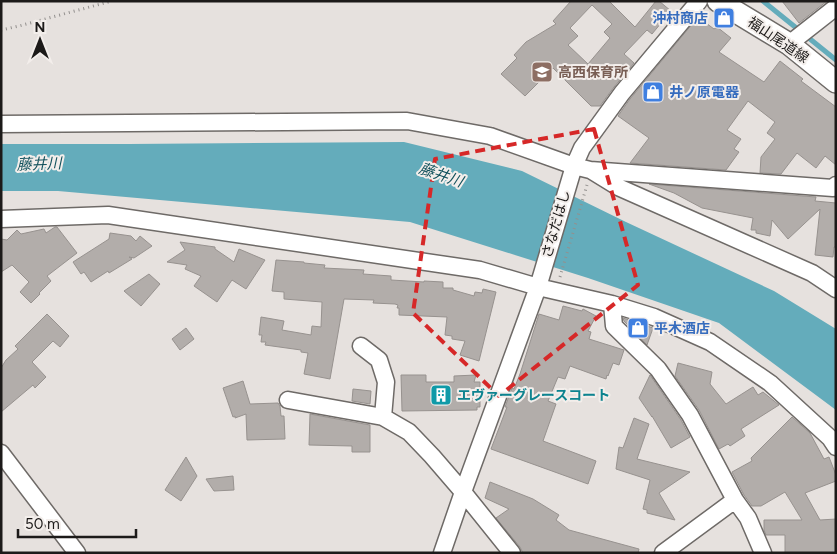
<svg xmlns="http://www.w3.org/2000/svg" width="837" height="554" viewBox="0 0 837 554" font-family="Figtree,'Noto Sans JP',sans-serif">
<rect width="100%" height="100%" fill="#e6e1de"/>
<path fill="#64acbb" d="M404,142L522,171L626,222L774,291L836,329V410L719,323L588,278L410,222L58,191H1V144H128Z"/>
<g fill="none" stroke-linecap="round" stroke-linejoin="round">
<path stroke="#64acbb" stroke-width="5" d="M763,1L836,60"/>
</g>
<path fill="#b2adaa" stroke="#97928f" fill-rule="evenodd" d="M571,1H609L635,27L656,1H659L671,11L652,34L647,30L624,54L634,63L614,87L600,106H591L553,68L525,96L501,74L517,58L514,55L526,42L556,24L553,21ZM592,5L612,24L604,32L610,38L588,64L568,45L578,36L570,28Z
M782,1H827L799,23Z
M698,17L714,29L717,27L731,38L719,52L764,82L780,61L803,79L801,81L836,107V165L825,156L816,168L797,153L781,174L760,173L761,157L775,139L767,133L775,122L748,101L727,130L741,139L734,149L739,152L726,170L630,163L649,138L618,116L630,99Z
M649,184L816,197L815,201L836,203V247H834L833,257L815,255L820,209L788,239L772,220L770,236L756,233V230H751L753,218L702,208L674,193Z
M55,227H57L77,253L47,276L51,281L39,293L40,294L31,303L20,292L29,282L12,265L1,272V239L7,240L17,230L21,234L44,229L46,233Z
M110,233L131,236L136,241L140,236L152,246L134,258L129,257L132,259L109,273L108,271L91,282L84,272L81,274L73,262L109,239Z
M180,242L215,247V249L234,262L239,249L265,260L246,289L232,280L217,302L194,286L201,276L185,269L187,265L167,262L185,250Z
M276,260L304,262V263L325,265L324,268L364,270L363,274L391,276V280L424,282V281L443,282V288H453V290L474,296L475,292L482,293L483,289L496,292L479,361L460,355L465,341L452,339V336L445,335L447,317L399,315V308H397L398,305L395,304L373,303L374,300L344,299L330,379L304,374L308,353L301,352V350L265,345L266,342H261L262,335H259L261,317L284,321L282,330L311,335L312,326L321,327L322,302L284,299V292L272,291Z
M149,274L160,284L141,306L124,291Z
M563,306L582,311L583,309L596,316L588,331L591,332L589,339L624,350L619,365L613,363L608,376L607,375L606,379L570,366L565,379L558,377L548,401L556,404L543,441L596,461L588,484L491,449L507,407H505L512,388L514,389L520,374L539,314L559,320Z
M47,314L69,336L60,347L53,341L32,362L46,377L35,388L33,385L1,412V368L6,360L18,349L15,346Z
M623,318L653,328L647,345L624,321Z
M186,328L194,339L180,350L172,339Z
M678,363L712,372L710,384L726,404L753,387L758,395L763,392L779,405L741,429L745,436L730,446L728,444L719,449L699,410L675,376Z
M401,375H426V382H454V376L476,375L474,382H480V407H477V410L402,411Z
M650,375L681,420L690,437L671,448L652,416V417L639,398Z
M243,381L250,404L278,403L280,406L281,416H284L285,439L247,440L246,414L235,418V416L233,417L223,388Z
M353,389L371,391L370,404L352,401Z
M310,414L370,425V452H352V446L309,445Z
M792,417L810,433L824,459L829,457L836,475V481L805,493L820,520L836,519V553H785V535H766L764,530V520H802L785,492L761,506H752L744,495L732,472L752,461L751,458Z
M634,418L649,424L637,459L690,472L659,493L675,520L647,513V510L643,509L650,480L616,469L619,447L623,448Z
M186,457L197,476L181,501L165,490Z
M233,476L234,490L214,491L206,479Z
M490,482L533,499L559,515L556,520L569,530L639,549L638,553H523L520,547L496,518L509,509L485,498Z"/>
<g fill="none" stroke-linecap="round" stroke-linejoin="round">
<g stroke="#6e6a67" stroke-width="19">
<path id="minor" d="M789,44L836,7
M1,124L407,121L490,136L574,166L590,170L833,188L836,185
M592,171L618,187L812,273L836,289
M1,219L108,215L480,270L538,287L612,304L654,317L710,342L770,383L830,438L836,447
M612,304L614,326L658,369L690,415L735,500L748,518L763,553
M361,346L379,360L386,382L383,417
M288,400L383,417L409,432L432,456L463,492L512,553
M1,453L77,553
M442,553L463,492L538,287L574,166L582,148L622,93L699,1
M663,553L735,500"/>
</g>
<g stroke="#6e6a67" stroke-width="24">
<path id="major" d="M718,1L789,44L836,82"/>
</g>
<path stroke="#93908e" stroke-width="3" stroke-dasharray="1 4" stroke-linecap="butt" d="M1,30L19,26L112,1
M560,277L587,185"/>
<use href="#minor" stroke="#fff" stroke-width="16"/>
<use href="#major" stroke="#fff" stroke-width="21"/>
</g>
<path fill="none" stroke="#d62828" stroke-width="4" stroke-dasharray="10 6" stroke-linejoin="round" d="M594,129L638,285L499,396L413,313L435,159Z"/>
<defs>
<g id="shop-square" transform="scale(1.125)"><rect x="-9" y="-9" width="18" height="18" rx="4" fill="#3f7fe0" stroke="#f3eeeb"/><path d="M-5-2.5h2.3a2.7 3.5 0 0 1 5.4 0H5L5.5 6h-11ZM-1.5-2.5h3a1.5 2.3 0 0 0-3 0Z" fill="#fff"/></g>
<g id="school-square" transform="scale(1.125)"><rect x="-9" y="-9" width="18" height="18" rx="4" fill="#8d6e63" stroke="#f3eeeb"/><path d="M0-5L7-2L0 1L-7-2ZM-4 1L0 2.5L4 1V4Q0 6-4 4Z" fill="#fff"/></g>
<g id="building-square" transform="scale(1.125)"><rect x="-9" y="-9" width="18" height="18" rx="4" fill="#0f9aa8" stroke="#f3eeeb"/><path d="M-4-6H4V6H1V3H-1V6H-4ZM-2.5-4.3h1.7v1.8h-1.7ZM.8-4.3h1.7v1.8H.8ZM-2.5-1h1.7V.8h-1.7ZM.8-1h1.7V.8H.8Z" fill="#fff"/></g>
</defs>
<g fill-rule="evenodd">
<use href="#shop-square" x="724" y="18"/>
<use href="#school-square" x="542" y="72"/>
<use href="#shop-square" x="653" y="92"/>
<use href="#shop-square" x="638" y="328"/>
<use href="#building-square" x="441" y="395"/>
</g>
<g text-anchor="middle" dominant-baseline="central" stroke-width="4" stroke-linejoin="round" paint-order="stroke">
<g font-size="14" font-weight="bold" fill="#366cbe" stroke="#f3eeeb" text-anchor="start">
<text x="708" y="18" text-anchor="end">沖村商店</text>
<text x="669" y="92">井ノ原電器</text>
<text x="654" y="328">平木酒店</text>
</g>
<g font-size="14" fill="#1c1a19" stroke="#f3eeeb">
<text transform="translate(778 40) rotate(34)">福山尾道線</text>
<text transform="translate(556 224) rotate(-74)">さなだはし</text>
</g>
<g font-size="14" font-weight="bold" fill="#785e54" stroke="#f3eeeb" text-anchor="start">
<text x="558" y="72">高西保育所</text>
</g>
<g font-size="14" font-weight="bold" fill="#0d838f" stroke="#f3eeeb" text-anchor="start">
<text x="457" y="395">エヴァーグレースコート</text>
</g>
<g font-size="15" font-style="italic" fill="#13525d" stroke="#f3eeeb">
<text transform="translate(39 164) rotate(-2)">藤井川</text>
<text transform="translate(441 175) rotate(19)">藤井川</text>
</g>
</g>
<rect width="837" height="554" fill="none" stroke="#1c1a19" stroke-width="5"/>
<g transform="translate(40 40)" stroke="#f3eeeb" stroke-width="4" paint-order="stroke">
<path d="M0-4L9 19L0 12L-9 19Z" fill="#1c1a19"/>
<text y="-8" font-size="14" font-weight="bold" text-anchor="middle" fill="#1c1a19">N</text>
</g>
<path d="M18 529v8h118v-8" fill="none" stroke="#1c1a19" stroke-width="2.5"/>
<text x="25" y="529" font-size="15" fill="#1c1a19" stroke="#f3eeeb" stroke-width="4" paint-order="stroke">50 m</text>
</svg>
